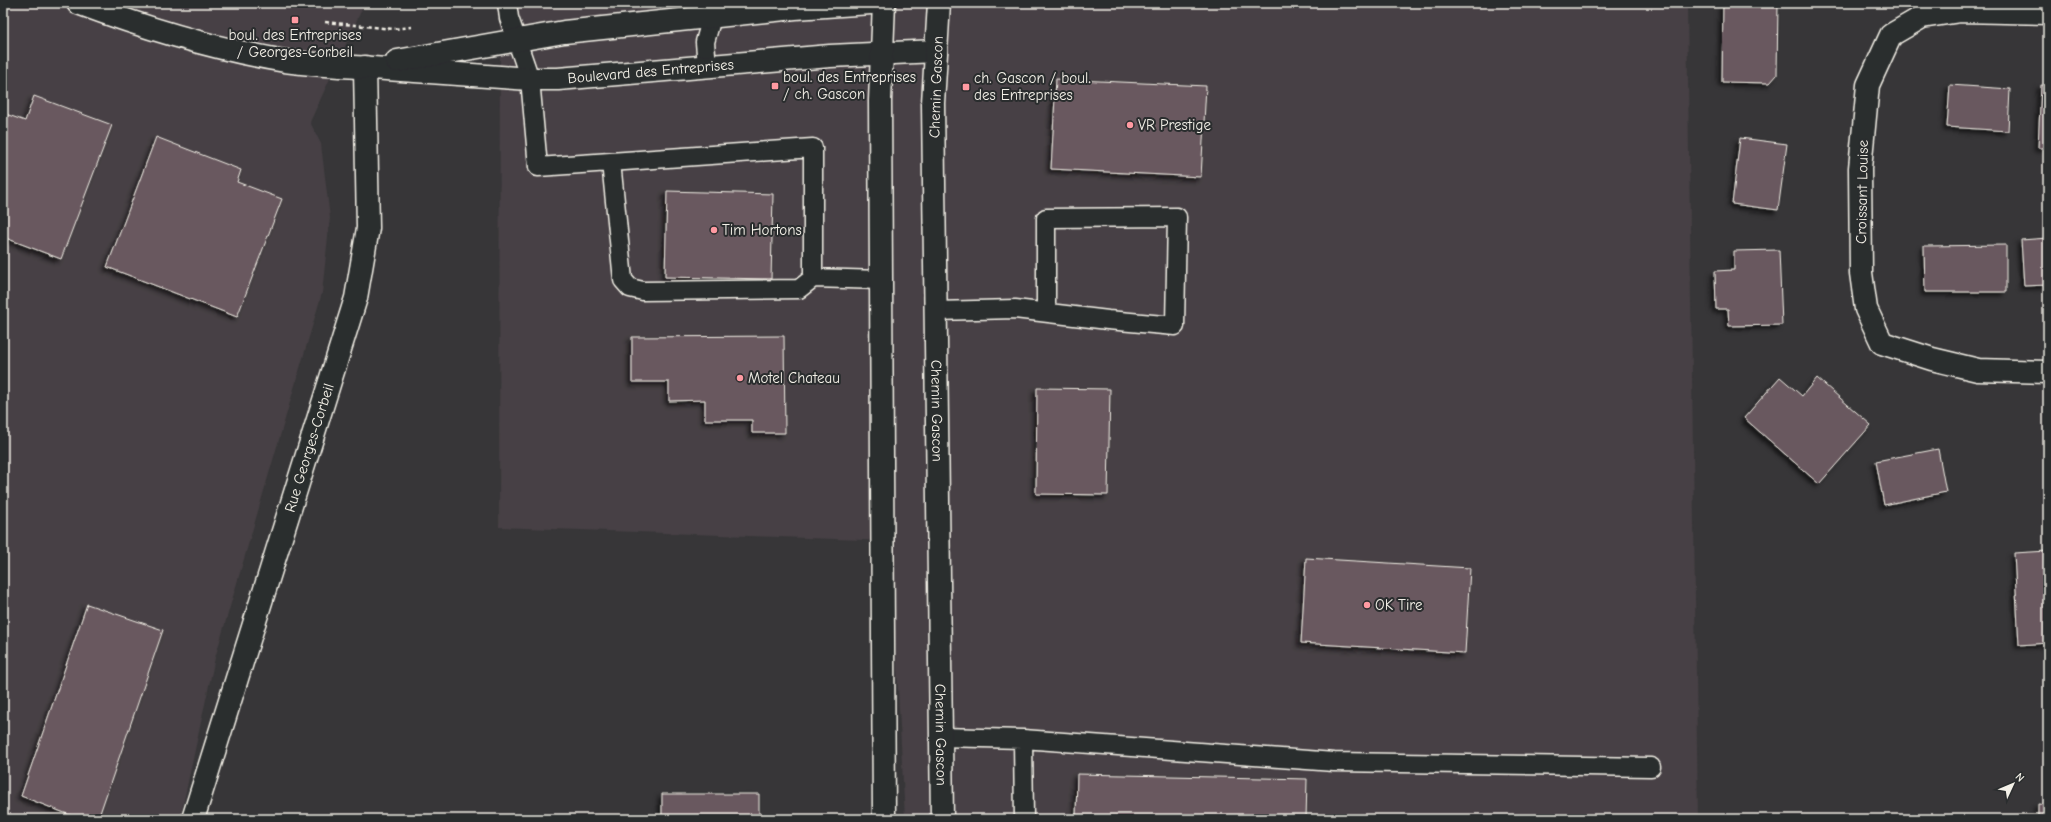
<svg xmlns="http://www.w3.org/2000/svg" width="2051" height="822" viewBox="0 0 2051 822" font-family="'Comic Neue',sans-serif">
<defs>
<filter id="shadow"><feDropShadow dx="-3.5" dy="3.5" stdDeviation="2" flood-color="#0009"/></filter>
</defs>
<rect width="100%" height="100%" fill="#373638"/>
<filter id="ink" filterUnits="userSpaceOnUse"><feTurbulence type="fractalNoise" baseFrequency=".025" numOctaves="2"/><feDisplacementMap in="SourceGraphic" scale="8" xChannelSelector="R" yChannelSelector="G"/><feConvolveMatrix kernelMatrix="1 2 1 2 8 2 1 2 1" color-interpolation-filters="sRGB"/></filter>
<g filter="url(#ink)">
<path fill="#464044" d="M3,3H375L362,9L310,122L321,144L330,218L322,293L215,658L180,819H3Z
M500,3H1687L1698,819H905L890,541L499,527Z"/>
<path fill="#69585f" stroke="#f4f1e8" filter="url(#shadow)" d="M1723,3H1778L1777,75L1770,83L1722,82Z
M1056,79L1206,86L1201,177L1051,169Z
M1950,85L2010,89L2008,131L1947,127Z
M2041,85L2048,86V148H2038Z
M34,96L112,125L61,259L3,237V113L25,121Z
M156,137L241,170L237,182L282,199L237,317L107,267Z
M1740,138L1787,144L1778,210L1732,204Z
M667,191L773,194L771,279L665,277Z
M2048,238V285L2024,286L2021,240Z
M2006,245V292H1925L1924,246Z
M1779,250L1782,325L1729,326L1728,309H1716L1715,271L1734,270V251Z
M784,336L785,433H752V420H705V400L669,401V382H632V337Z
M1780,377L1802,396L1817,378L1871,425L1819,484L1744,418Z
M1037,388L1110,389L1108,495L1036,494Z
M1938,449L1946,492L1884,505L1876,461Z
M2048,551V643L2019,645L2014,553Z
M1306,558L1470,568L1465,653L1301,643Z
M87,604L163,630L98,819H80L21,796Z
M1077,774L1307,779L1306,819H1076Z
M662,794H759V819H662Z
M2038,804L2048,805V819H2038Z"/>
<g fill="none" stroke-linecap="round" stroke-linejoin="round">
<g stroke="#f4f1e8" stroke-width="21">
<path id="lane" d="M507,3L509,18L530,79L538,167L813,148V278L881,280
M707,66L705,42L712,17L711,3
M611,162L623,280L630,288L643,291L799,289L813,278
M936,311L1015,309L1108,320L1175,326L1177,217L1046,218V312
M940,737L1023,739L1024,819
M1023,739L1334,762L1651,767"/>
</g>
<g stroke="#f4f1e8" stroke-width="25">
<g id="street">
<path d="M2048,13L1960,11L1922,17L1891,35L1868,85L1860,168L1861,273L1866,309L1882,343L1932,359L1978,370L2048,372"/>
<path id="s1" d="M193,819L356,298L368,228L365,67"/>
</g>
</g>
<g stroke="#f4f1e8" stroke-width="25">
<g id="secondary">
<path id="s2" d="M78,3C145,28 214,49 285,61C314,65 343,66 372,68C425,72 477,75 530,79H558L830,56L936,51"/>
<path d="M884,3L880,101L884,819"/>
<path id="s3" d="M939,3L933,103L942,819"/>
<path d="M397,61L564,32L795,8L871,3"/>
</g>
</g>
<path stroke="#f4f1e8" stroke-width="2.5" stroke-dasharray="4 3" stroke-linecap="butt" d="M325,22L393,29L412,27"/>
<use href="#lane" stroke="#2a2d2e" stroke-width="18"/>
<use href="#street" stroke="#2a2d2e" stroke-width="22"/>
<use href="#secondary" stroke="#2a2d2e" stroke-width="22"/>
</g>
</g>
<g fill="#ff9aa2" stroke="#2a2d2e" stroke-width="1.5">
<rect x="291" y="16" width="8" height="8" rx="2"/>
<rect x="771" y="82" width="8" height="8" rx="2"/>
<rect x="962" y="83" width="8" height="8" rx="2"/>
<circle cx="1130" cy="125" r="4"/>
<circle cx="714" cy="230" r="4"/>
<circle cx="740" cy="378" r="4"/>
<circle cx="1367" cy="605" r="4"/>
</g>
<g text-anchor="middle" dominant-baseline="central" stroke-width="4" stroke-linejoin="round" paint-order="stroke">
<g font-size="15" fill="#f4f1e8" stroke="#2a2d2e" text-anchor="start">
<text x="295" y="35" text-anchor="middle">boul. des Entreprises<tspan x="295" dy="17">/ Georges-Corbeil</tspan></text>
<text x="783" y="77">boul. des Entreprises<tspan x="783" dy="17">/ ch. Gascon</tspan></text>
<text x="974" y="78">ch. Gascon / boul.<tspan x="974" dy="17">des Entreprises</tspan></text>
<text x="1138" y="125">VR Prestige</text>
<text x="722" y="230">Tim Hortons</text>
<text x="748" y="378">Motel Chateau</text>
<text x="1375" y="605">OK Tire</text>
</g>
<g font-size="15" fill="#f4f1e8" stroke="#2a2d2e">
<text stroke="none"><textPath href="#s2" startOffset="582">Boulevard des Entreprises</textPath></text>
<text transform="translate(936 87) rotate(-88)">Chemin Gascon</text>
<text transform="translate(1862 192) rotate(-89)">Croissant Louise</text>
<text stroke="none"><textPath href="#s3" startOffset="408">Chemin Gascon</textPath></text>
<text stroke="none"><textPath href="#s1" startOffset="389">Rue Georges-Corbeil</textPath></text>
<text stroke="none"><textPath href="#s3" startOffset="732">Chemin Gascon</textPath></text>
</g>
</g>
<rect width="2051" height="822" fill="none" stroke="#2a2d2e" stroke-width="16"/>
<rect x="8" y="8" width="2035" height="806" fill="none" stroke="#f4f1e8" stroke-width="1.5" filter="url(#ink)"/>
<g transform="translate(2013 784) rotate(46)" stroke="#2a2d2e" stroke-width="3" paint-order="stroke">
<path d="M0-3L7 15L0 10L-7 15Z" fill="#f4f1e8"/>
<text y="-6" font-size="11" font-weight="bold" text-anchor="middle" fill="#f4f1e8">N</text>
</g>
</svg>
